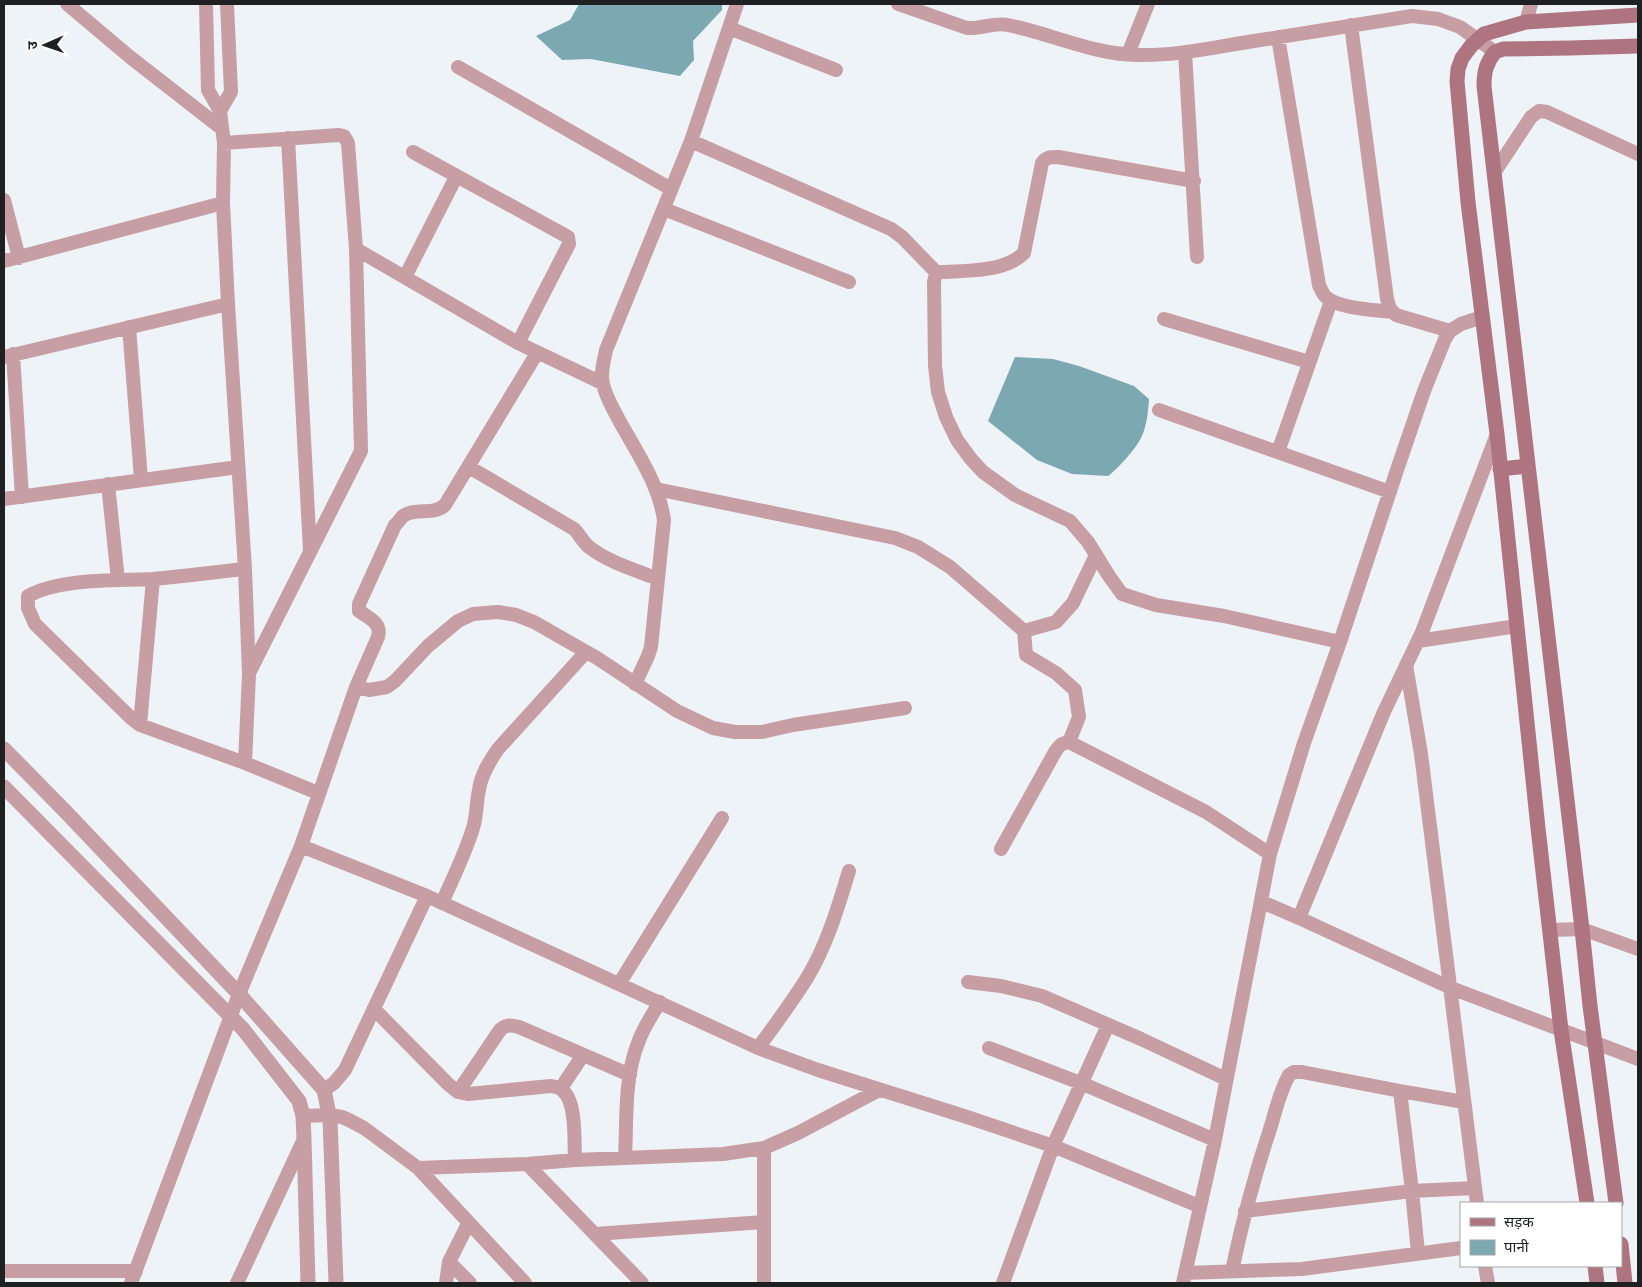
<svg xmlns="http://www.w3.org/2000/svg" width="1642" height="1287" viewBox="0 0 1642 1287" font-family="'IBM Plex Serif','Noto Sans Devanagari',serif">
<rect width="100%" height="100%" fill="#eef3f8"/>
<path fill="#7ca9b1" d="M579,4H722V10L693,41L694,60L680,76L591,59L562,60L536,36L570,20Z
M1015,357L1053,359L1079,366L1134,386L1149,399C1148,412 1147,426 1141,438C1137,447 1117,470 1108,476L1072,474L1037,460L988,421Z"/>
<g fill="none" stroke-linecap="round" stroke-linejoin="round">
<path stroke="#c69ea4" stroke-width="14" d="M67,4L130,57L221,128
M206,4L208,90L220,111L224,143L223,203L228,304L245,569L249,674L245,763
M898,4L967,28C982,29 994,22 1008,25C1052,34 1092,54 1137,55C1177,56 1216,47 1254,41C1307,33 1360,24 1412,16L1438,19L1460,27L1495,52
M1526,22L1531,4
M1351,25L1387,299L1390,309L1396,315L1450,331
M729,28L836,70
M1278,37L1319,285C1321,289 1322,293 1325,296C1337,309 1376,310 1393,312
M1185,52L1197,257
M1128,54L1148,4
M458,67L671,189
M220,111L231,92L227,4
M288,138L310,551
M691,141L891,229L902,237L937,273
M224,143L339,135L344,136L348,143L356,249L361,451L250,671
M413,152L568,237L569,244L518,343
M1494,173L1531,117L1539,111L1547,112L1638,154
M1194,181L1058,157C1051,157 1046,157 1042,163L1024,253C1005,272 966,271 941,272C935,274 935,277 934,282L935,366L938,392L946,417L957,440L971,459L983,472L1015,495L1070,521L1088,542L1109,576L1122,594L1156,605L1224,616L1340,642
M4,200L19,258
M664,209L849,282
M356,249L518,343L602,383
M4,261L223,203
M405,277L456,177
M1164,319L1309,362
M129,327L141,479
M13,354L22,497
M4,357L228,304
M1159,410L1390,492
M1278,452L1331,301
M469,467L574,529C580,535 583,542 589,547C608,562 635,570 658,579
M108,484L118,580
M656,489L895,538L918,547L950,567L1024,631L1026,655L1056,673L1075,690L1079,717L1069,742
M4,499L238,467
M245,569C215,572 184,576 153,579C116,581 60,578 28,596V608L35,624L131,718L140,725L245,763L318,793
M1024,631L1056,622L1073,603L1096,555
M1418,641L1517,626
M1406,665L1421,754L1477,1203
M635,684L648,656L651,647L664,520C659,485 638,454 620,422C614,410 606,398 603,384C600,373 604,361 606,350L691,141L737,4
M356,687L369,690L387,687L395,681L428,646L458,621L473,614L498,612L516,615L534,622L597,658L677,711L713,728L735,732H762L793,725L905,708
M140,725L153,579
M301,846L427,896L758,1048L818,1070L964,1116L1053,1146L1199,1206
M1001,849L1055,752C1059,746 1061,743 1069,742L1206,812L1270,854
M1262,902L1299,918L1451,988L1638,1059
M442,903C453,878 465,854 473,828C477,816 476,803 479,790C481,775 489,762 498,749L586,652
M1299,918L1383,714L1422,632L1497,434
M1550,930L1582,929L1638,949
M968,982L1001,986L1042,996L1141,1039L1226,1079
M619,984L722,818
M374,1009L448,1084L458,1092L468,1094L551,1086C555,1087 560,1087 562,1090C577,1101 574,1142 575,1160
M758,1048C775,1025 792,1002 807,978C827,945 838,907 849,871
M989,1048L1083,1084L1215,1140
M561,1088L583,1055
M324,1090L334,1083L345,1070L427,896
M1400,1091L1412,1191L1418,1253
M458,1092L500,1030C506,1024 511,1025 519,1027L630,1075
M303,1116L329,1115L342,1117L349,1120L364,1128L418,1168L525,1283
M764,1148V1283
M625,1158C627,1120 624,1078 638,1043C643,1028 652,1015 660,1002
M527,1164L642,1283
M418,1168L527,1164L575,1160L723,1154L764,1148L798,1133L879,1090
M1245,1211L1412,1191L1475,1188
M595,1234L764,1222
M449,1262L470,1283
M1485,1266L1488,1283
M4,1271H136
M1232,1271C1242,1222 1255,1174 1271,1126C1276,1109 1280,1091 1289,1075L1294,1072H1302L1400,1091L1464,1102
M1185,1273L1302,1269L1461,1248
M131,1283L239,994L301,846L356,687L378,637C382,623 369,618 359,611V604L395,525C398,523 400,519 403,516C416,507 433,516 445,505L537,353
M237,1283L304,1139
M446,1283L449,1262L468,1224
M1003,1283L1053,1146L1108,1025
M1183,1283L1215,1140L1270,854L1304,743L1340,642L1398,467L1424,391L1445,339L1450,331L1461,324L1482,317"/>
<path stroke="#c69ea4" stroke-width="15" d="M4,749L64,810L239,994L324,1090L330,1119L336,1283
M4,787L243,1029L299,1101L303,1116L304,1139L308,1283"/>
<path stroke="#ae747f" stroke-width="15" d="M1500,469L1528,466
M1587,1203L1561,1030L1538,828L1497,434L1468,202L1457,81L1458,69L1462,58L1471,46L1484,34L1526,22L1638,15
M1616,1203L1590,1006L1582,929L1484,86C1484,72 1486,63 1495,52L1503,49L1570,48L1638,46
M1621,1244L1625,1283
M1595,1266L1597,1283"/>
</g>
<rect width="1642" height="1287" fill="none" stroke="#1e2022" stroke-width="10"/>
<rect x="1460" y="1202" width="162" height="65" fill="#ffffff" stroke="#a5a6a7"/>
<rect x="1470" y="1218" width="25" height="8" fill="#ae747f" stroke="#a5a6a7"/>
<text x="1504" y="1227" font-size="15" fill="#1e2022">सड़क</text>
<rect x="1470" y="1240" width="25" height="15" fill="#7ca9b1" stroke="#a5a6a7"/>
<text x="1504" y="1252" font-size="15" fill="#1e2022">पानी</text>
<g transform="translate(45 45) rotate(268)" stroke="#ffffff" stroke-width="4" paint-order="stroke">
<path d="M0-4L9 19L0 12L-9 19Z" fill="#1e2022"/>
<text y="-8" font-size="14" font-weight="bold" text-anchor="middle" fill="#1e2022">उ</text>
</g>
</svg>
